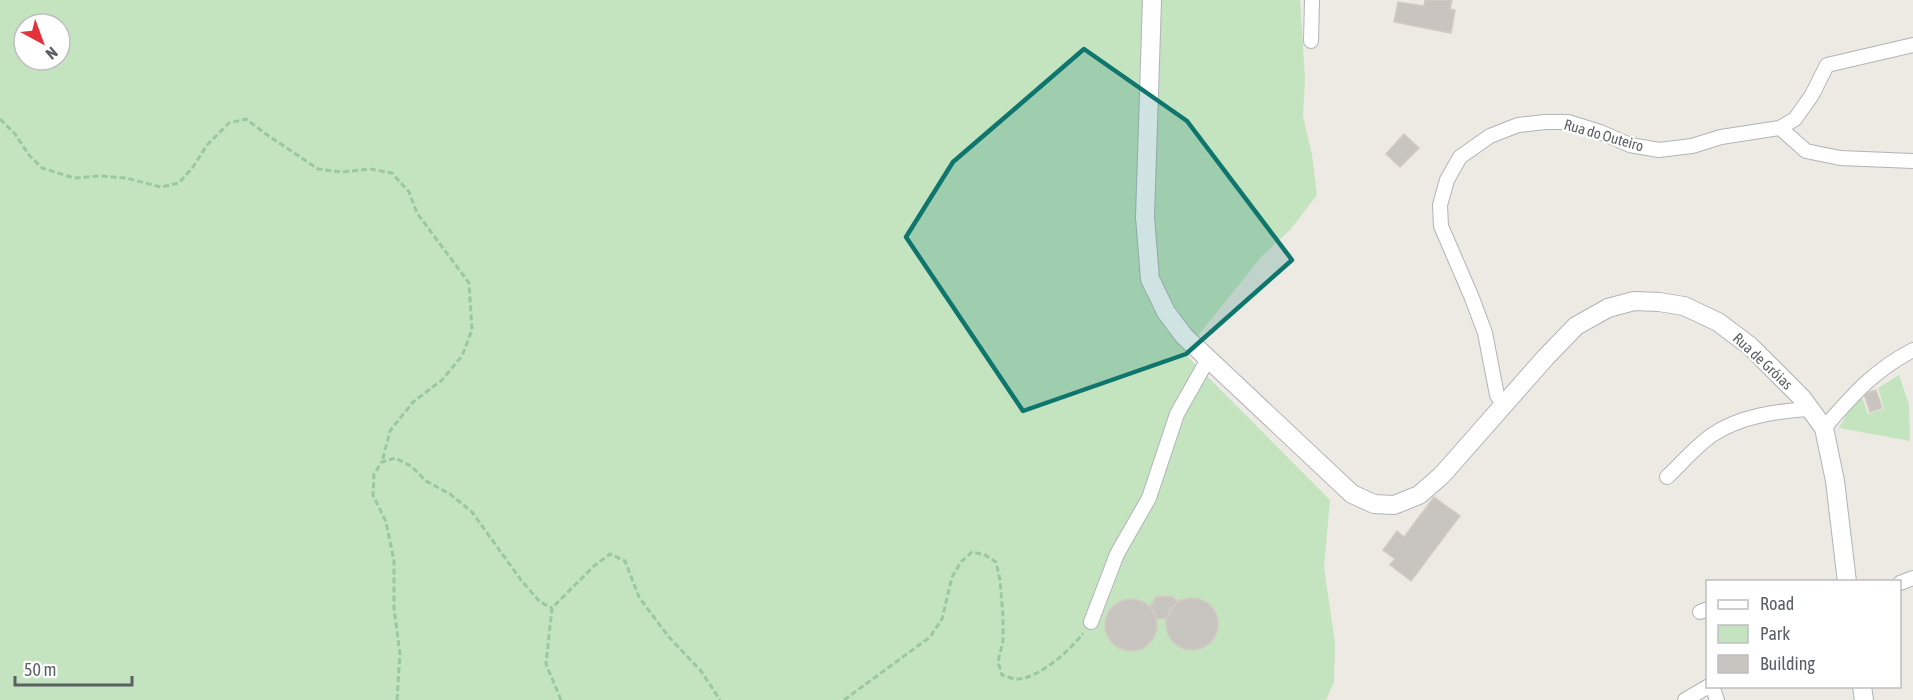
<svg xmlns="http://www.w3.org/2000/svg" width="1913" height="700" viewBox="0 0 1913 700" font-family="'Asap Condensed',sans-serif">
<rect width="100%" height="100%" fill="#edeae3"/>
<path fill="#c4e4c0" fill-rule="evenodd" d="M0,0H1300L1305,79L1303,116L1312,155L1317,195L1291,229L1262,256L1184,353L1330,500L1324,567L1335,643L1334,682L1326,700H0ZM24,24H60V60H24Z
M1899,375L1909,404L1910,441L1839,428L1849,410L1862,397L1868,414L1884,409L1878,388Z"/>
<path fill="#c8c5c0" stroke="#d2cbc1" stroke-width="1.5" d="M1425,0H1452L1450,9L1455,10L1451,33L1394,22L1398,2L1424,6Z
M1404,134L1419,148L1400,167L1386,154Z
M1876,390L1882,408L1870,412L1864,394Z
M1434,497L1460,516L1411,581L1390,565L1395,559L1383,550L1397,531L1404,537Z
M1172,596L1178,602L1172,608L1167,618L1157,619L1150,607L1156,597Z
M1166 624a26 26 0 1 1 52 0a26 26 0 1 1-52 0Z
M1105 625a26 26 0 1 1 52 0a26 26 0 1 1-52 0Z"/>
<g fill="none" stroke-linecap="round" stroke-linejoin="round">
<g stroke="#b0b4b8" stroke-width="16">
<path id="street" d="M1311,41L1312,0
M1780,128L1806,151L1840,158L1913,161
M1504,406L1497,395L1485,333L1472,298L1441,226L1440,205L1447,180L1460,157L1490,136L1518,125L1545,122H1568L1600,132L1630,145L1659,150L1692,146L1721,137L1780,128L1795,119L1812,95L1827,65L1913,45
M1824,428C1852,396 1874,370 1913,350
M1667,477C1681,464 1696,446 1712,435C1740,416 1777,411 1811,409
M1900,583L1913,578
M1700,612L1708,609
M1091,622L1117,554L1149,498L1177,414L1208,359
M1712,686L1717,700
M1685,700L1709,686"/>
</g>
<g stroke="#afb4b8" stroke-width="20">
<path id="secondary" d="M1152,0L1145,217L1150,279L1166,312L1184,336L1352,494L1374,504L1394,505L1419,495L1442,475L1546,357L1576,326L1608,308L1634,301L1659,302L1684,306L1718,322L1750,346L1802,398L1824,428L1835,481L1847,582
M1862,686L1864,700"/>
</g>
<path stroke="#9ac8a1" stroke-width="3" stroke-dasharray="6 3" stroke-linecap="butt" d="M0,119L15,134L29,155L42,168L74,178L100,176L126,178L161,187L179,183L193,167L207,145L229,123L246,119L266,134L318,169L342,172L370,169L392,173L409,192L417,213L469,283L472,330L462,356L442,380L413,402L390,431L382,462
M397,700L400,654L394,608V561L386,522L373,495L374,474L382,462L395,458L411,466L426,481L450,494L472,512L521,580L540,602L552,608
M561,700L546,664L552,608L594,566L610,554L625,561L639,597L668,636L701,671L720,700
M844,700L930,637L942,619L952,577L961,562L972,552L985,555L996,562L1000,580L1003,616V641L998,662L1002,675C1006,676 1012,679 1016,679C1037,680 1072,649 1083,633"/>
<use href="#street" stroke="#fff" stroke-width="14"/>
<use href="#secondary" stroke="#fff" stroke-width="18"/>
</g>
<path fill="#0f766e" fill-opacity="0.2" stroke="#0f766e" stroke-width="4.5" stroke-linejoin="round" d="M1084,49L1187,121L1292,260L1186,354L1023,411L906,237L953,162Z"/>
<g text-anchor="middle" dominant-baseline="central" stroke-width="4.5" stroke-linejoin="round" paint-order="stroke">
<g font-size="15" fill="#5b6063" stroke="#fff">
<text transform="translate(1604 135) rotate(16)">Rua do Outeiro</text>
<text transform="translate(1763 361) rotate(43)">Rua de Gróias</text>
</g>
</g>
<rect x="1706" y="580" width="195" height="108" fill="#ffffff" stroke="#bdbfc1" stroke-width="1.5"/>
<rect x="1718" y="600" width="30" height="9" fill="#ffffff" stroke="#bdbfc1" stroke-width="1.5"/>
<text x="1760" y="610" font-size="18" fill="#5b6063">Road</text>
<rect x="1718" y="625" width="30" height="18" fill="#c4e4c0" stroke="#bdbfc1" stroke-width="1.5"/>
<text x="1760" y="640" font-size="18" fill="#5b6063">Park</text>
<rect x="1718" y="655" width="30" height="18" fill="#c8c5c0" stroke="#bdbfc1" stroke-width="1.5"/>
<text x="1760" y="670" font-size="18" fill="#5b6063">Building</text>
<g transform="translate(42 42) rotate(139)"><circle r="28" fill="#ffffff" stroke="#bdbfc1" stroke-width="1.5"/>
<path d="M0-4.5L10 22L0 15L-10 22Z" fill="#e4323a"/>
<text y="-9" font-size="16" font-weight="bold" text-anchor="middle" fill="#5b6063">N</text>
</g>
<path d="M15 676v9h117v-9" fill="none" stroke="#5b6063" stroke-width="3"/>
<text x="24" y="676" font-size="18" fill="#5b6063" stroke="#ffffff" stroke-width="4.5" paint-order="stroke">50 m</text>
</svg>
